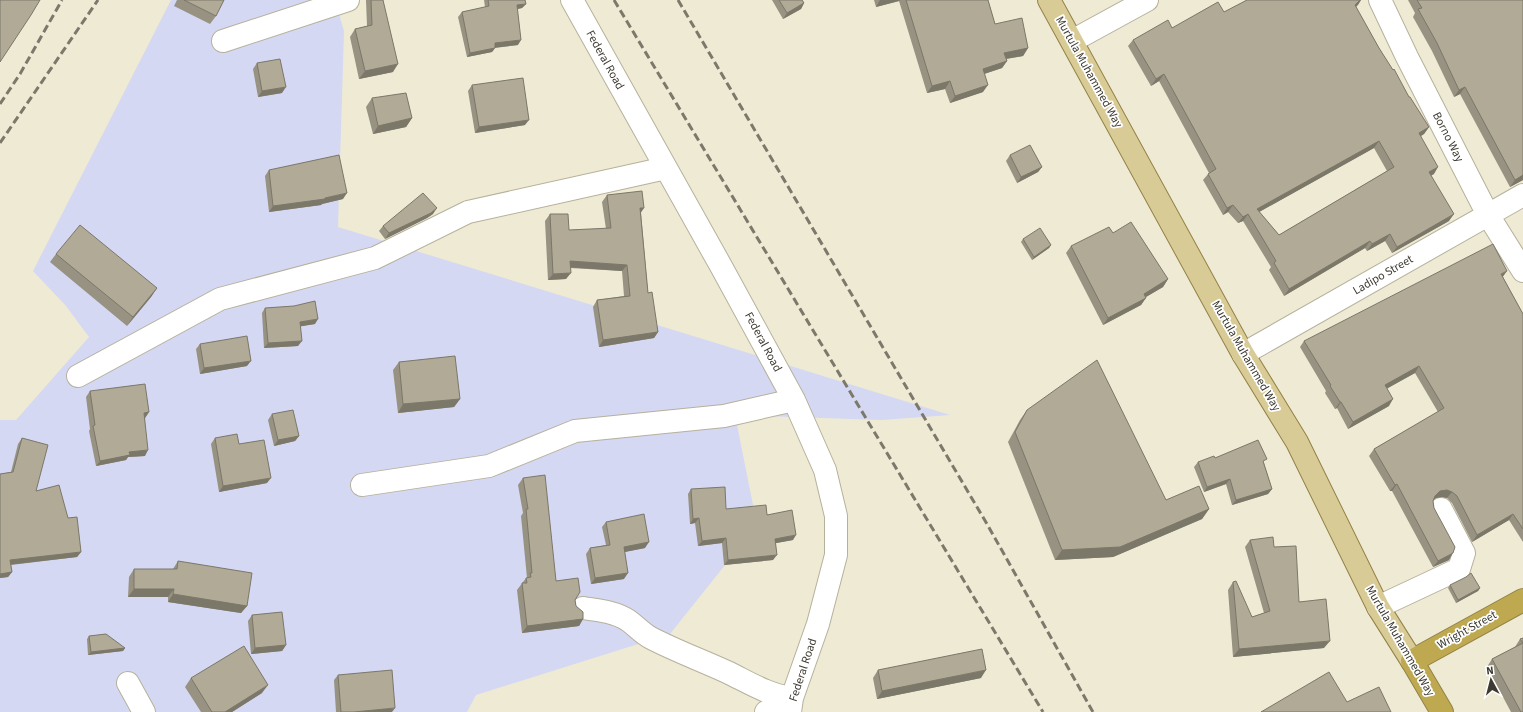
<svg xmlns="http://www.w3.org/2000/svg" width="1523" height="712" viewBox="0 0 1523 712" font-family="'Source Sans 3',sans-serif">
<rect width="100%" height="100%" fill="#efead4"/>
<path fill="#d4d8f3" d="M171,0H335L344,31L338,227L950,415L882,420L735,415L757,525L670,634L476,695L467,712H0V420H16L89,337L66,306L33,271Z"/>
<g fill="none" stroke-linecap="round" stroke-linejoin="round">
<g stroke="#b6b19c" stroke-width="24">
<path id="minor" d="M572,0L722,268L794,400L825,470L836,516V555L818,624L792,698L790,712
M1380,0L1407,57L1488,215L1523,271
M223,41L348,0
M1072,41L1147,0
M1243,354L1523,195
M78,376L220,299L375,258L468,212L666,168
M362,485L489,466L575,431L724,416L794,400
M1378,607L1459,569L1464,553L1441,509
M583,608C598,610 616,612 629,621C637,627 643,634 651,638C676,651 701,660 727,672C748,682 768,695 792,698
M128,683L144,712
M766,712L792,698"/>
</g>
<g stroke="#928246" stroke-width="24">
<path id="major" d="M1049,0L1243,354L1297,442L1378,607L1412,661"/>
</g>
<g stroke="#928246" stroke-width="24">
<path id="highway" d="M1442,712L1412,661L1523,600"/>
</g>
<use href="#minor" stroke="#fff" stroke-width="22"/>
<use href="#major" stroke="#d9cb96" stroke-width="22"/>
<use href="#highway" stroke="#bfa950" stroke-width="22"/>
<path stroke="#7c796c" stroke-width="3" stroke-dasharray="8 4" stroke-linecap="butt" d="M614,0L1043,712
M678,0L987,524L1093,712
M0,104L20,74L62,0
M0,143L98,0"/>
</g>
<path fill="#979281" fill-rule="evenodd" d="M177,0H224L216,16L210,24L174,6Z
M366,0H383L393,72L359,79L350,37L355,29L367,26Z
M484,0H525L526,4L522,8L517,9L518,45L495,48L492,52L467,57L458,17L462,12L485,7Z
M772,0H802L804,3L801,9L783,19Z
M874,0H988L995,24L1028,48L1023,56L1006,59L1007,61L1002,68L984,74L983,92L950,103L945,89L927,93L899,1L876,7Z
M1247,0H1361L1356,7L1379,48L1409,97L1429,127L1424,134L1421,136L1434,174L1431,175L1449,221L1392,253L1385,241L1367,251L1365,248L1284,296L1269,270L1271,267L1243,221L1238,223L1228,212L1223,215L1203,180L1209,173L1159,81L1151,86L1128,46L1133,40L1224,12ZM1374,148L1387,171L1279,235L1259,212Z
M1408,0H1523V180L1510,187L1460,94L1454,97L1432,51L1413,17L1415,13Z
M257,63L282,93L258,97L253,69Z
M472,85L525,125L475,133L468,91Z
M372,98L412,118L406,127L373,134L366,107Z
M1010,155L1042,167L1038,172L1017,183L1006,161Z
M269,170L343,199L322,204L321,205L269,212L265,176Z
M607,195L641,213L648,293L658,332L654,338L599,347L593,307L597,300L624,296L622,271L570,268L566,279L548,280L545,221L550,214L569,230L606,229L602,202Z
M433,214L427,218L385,239L379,231L383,226Z
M1113,233L1168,279L1163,287L1146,297L1141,305L1103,325L1066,253L1071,246Z
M1023,239L1051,245L1049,248L1032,260L1021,242Z
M56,254L157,288L151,297L127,326L50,262Z
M1503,277L1523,314V542L1509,520L1472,542L1452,503L1447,498L1442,497L1436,498L1434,499L1433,501L1434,508L1449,560L1433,567L1392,491H1390L1369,456L1374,449L1438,412L1415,373L1387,388L1389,406L1348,429L1337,408L1335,409L1325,393L1326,391L1300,347L1304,341Z
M265,308L315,324L301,326L298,346L264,348L262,313Z
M200,344L247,366L200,374L196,349Z
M399,362L460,399L454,407L398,413L393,370Z
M90,391L149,412L145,418V456L128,457L126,460L96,466L89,431L90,429L86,397Z
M1027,410L1166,500L1209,509L1202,519L1113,557L1055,560L1008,442L1020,420Z
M272,414L299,436L295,441L274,446L268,420Z
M22,438L36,491L68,518L81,552L77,557L11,565L12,572L8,577L0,578V474L11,472L18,444Z
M215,438L239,444L267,483L219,492L211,444Z
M1215,458L1264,463L1272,489L1268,494L1232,505L1226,484L1204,492L1194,467L1198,462Z
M523,478L556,581L575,600L576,606L583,619L579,626L522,633L517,590L526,578H527L521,516L523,513L518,485Z
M691,489L726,509L767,515L793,540L776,543L773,560L724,565L722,543L698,546L695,523L690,524L688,494Z
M606,522L645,548L624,552V579L591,584L586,554L590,548L606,545L602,527Z
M1250,540L1274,547L1299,602L1324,648L1233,657L1228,590L1233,582L1252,617L1264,613L1245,547Z
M178,561L247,606L241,613L168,602V597H128L129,577L134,569H173Z
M1450,585L1480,588L1478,591L1456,603L1448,588Z
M252,615L286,645L282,651L251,654L248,621Z
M89,636L125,648L123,651L88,655L87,639Z
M1523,638V712H1511L1487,667L1492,659L1515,647L1520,639Z
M878,670L981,678L877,699L873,678Z
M338,675L392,712H336L334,680Z
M191,678L262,693L232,712H201L185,687Z"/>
<path fill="#7b7769" d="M880,0H900L899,1L876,7Z
M1360,0H1361L1358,5L1350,12L1355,5Z
M804,3L801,9L783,19L787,13Z
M526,4L522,8L513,10L517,5Z
M521,40L518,45L491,48L495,43Z
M495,48L492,52L467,57L470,53Z
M1028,48L1023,56L999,60L1004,53Z
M1007,61L1002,68L978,76L983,69Z
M398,64L393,72L359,79L365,71Z
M1164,74L1159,81L1151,86L1156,79Z
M950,81L945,89L927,93L932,86Z
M988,85L983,92L950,103L955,96Z
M286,87L282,93L258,97L262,91Z
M1465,87L1460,94L1454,97L1459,90Z
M412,118L406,127L373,134L378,126Z
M529,120L525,125L475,133L479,127Z
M1429,127L1424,134L1414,140L1419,133Z
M1379,141L1374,148L1252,216L1257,209Z
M1042,167L1038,172L1017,183L1021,177Z
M1438,167L1434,174L1425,179L1429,172Z
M1523,175V180L1510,187L1515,180Z
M347,193L343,199L322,204L321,205L269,212L273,206L325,198Z
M1233,205L1228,212L1223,215L1227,208Z
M437,208L433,214L427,218L385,239L389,233Z
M640,208H644L640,214Z
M1248,214L1243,221L1238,223L1243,217Z
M1454,214L1449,221L1392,253L1397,247Z
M1390,234L1385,241L1367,251L1372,244Z
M1370,241L1365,248L1284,296L1289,289Z
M1051,245L1049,248L1032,260L1034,257Z
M570,261L627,265L622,271L565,267Z
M1507,271L1502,278L1501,274Z
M571,273L566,279L548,280L553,274Z
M1168,279L1163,287L1139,301L1144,294Z
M157,288L151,297L127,326L133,317Z
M1146,298L1141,305L1103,325L1108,318Z
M318,319L315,324L297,327L300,322Z
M658,332L654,338L599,347L603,340Z
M302,341L298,346L264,348L268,343Z
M251,361L247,366L200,374L204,368Z
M1419,366L1415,373L1381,392L1385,385Z
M460,399L454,407L398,413L403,404Z
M1393,399L1389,406L1348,429L1353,422Z
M1340,402H1341L1337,408L1335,409Z
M149,412L145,418L141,419L144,413Z
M299,436L295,441L274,446L278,440Z
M148,450L145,456L128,457L126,460L96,466L100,461L129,452Z
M271,478L267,483L219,492L223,486Z
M1230,479L1226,484L1204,492L1207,487Z
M1397,484L1392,491H1390L1395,485Z
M1272,489L1268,494L1232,505L1236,500Z
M1447,490L1452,492L1447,498L1442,497L1436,498L1430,503L1435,496L1440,491Z
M1209,509L1202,519L1113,557L1055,560L1062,550Z
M1513,514L1509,520L1472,542L1477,535Z
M699,518L695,523L690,524L693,519Z
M796,535L793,540L771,544L775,539Z
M726,538L722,543L698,546L702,541Z
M649,542L645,548L620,553L624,547Z
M81,552L77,557L7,565L10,560Z
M1453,553L1449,560L1433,567L1438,561Z
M777,555L773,560L724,565L728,560Z
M12,572L8,577L0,578V574Z
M628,573L624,579L591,584L595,578Z
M1480,588L1478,591L1456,603L1458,600Z
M134,589H174L168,597H128Z
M173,594L247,606L241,613L168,602Z
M583,619L579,626L522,633L527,626Z
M1330,641L1324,648L1233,657L1239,649Z
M286,645L282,651L251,654L255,648Z
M125,648L123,651L88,655L91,652Z
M986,670L981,678L877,699L882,691Z
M268,685L262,693L232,712H225Z
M395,708L392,712H354Z"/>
<path fill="#b0aa96" stroke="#7b7769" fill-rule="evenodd" d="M0,0H40L31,15L0,62Z
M184,0H224L216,16Z
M371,0H383L398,64L365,71L355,29L372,25Z
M488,0H525L526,4L517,5L521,40L495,43V48L470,53L462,12L489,6Z
M779,0H802L804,3L787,13Z
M906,0H988L995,24L1022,18L1028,48L1004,53L1007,61L983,69L988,85L955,96L950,81L932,86Z
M1247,0H1360L1355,5L1379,48L1393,70L1394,69L1409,97H1410L1429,127L1419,133L1438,167L1429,172L1454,214L1397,247L1390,234L1372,244L1370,241L1289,289L1274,263L1276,261L1248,214L1243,217L1233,205L1227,208L1208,174L1216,169L1164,74L1156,79L1133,40L1168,20L1172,28L1218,2L1224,12ZM1379,141L1394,167L1279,235L1257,209Z
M1417,0H1523V175L1515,180L1465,87L1459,90L1437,43L1418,9L1422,8Z
M280,59L286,87L262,91L257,63Z
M523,78L529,120L479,127L472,85Z
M406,93L412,118L378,126L372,98Z
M1030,145L1042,167L1021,177L1010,155Z
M339,155L347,193L325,198V199L273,206L269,170Z
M642,191L644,208H640L648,293L652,292L658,332L603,340L597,300L630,296L627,265L570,261L571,273L553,274L550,214H568L569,230L611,228L607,195Z
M423,193L437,208L431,213L389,233L383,226Z
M1131,222L1168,279L1144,294L1146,298L1108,318L1071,246L1109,227L1113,233Z
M80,225L157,288L133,317L56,254Z
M1040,228L1051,245L1034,257L1023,239Z
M1493,244L1507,271L1501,274L1523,314V529L1513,514L1477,535L1457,496L1452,492L1447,490L1440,491L1435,496L1433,501L1434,508L1455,547L1453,553L1438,561L1397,484L1395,485L1374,449L1444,408L1419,366L1385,385L1393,399L1353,422L1341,402H1340L1330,386L1331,385L1304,341Z
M315,301L318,319L300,322L302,341L268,343L265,308L294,306Z
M247,336L251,361L204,368L200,344Z
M455,356L460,399L403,404L399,362Z
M1097,360L1166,500L1199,486L1209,509L1120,547L1062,550L1015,432L1027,410Z
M145,384L149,412L144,413L148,450L129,452L130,455L100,461L93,426L95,425L90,391Z
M293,410L299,436L278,440L272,414Z
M237,434L239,444L264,440L271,478L223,486L215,438Z
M22,438L48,445L36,491L59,485L68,518L77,517L81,552L10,560L12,572L0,574V474L13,472Z
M1258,440L1267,459L1263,461L1272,489L1236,500L1230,479L1207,487L1198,462L1214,456L1215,458Z
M545,475L556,581L578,578L580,592L575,600L576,606L583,612V619L527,626L522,583H527L526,578L531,577L530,573H532L526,509H528L523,478Z
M725,487L726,509L766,505L767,515L792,510L796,535L775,539L777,555L728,560L726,538L702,541L699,518L693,519L691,489Z
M644,514L649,542L624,547L628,573L595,578L590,548L610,545L606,522Z
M1273,537L1274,547L1296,546L1299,602L1326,599L1330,641L1239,649L1233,582L1236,581L1252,617L1270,611L1250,540Z
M178,561L252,573L247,606L173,594L174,589H134V569H177Z
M1471,573L1480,588L1458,600L1450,585L1466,577Z
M282,612L286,645L255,648L252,615Z
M106,634L125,648L91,652L89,636Z
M1523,638V712H1521L1492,659L1523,643L1520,639Z
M244,646L268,685L225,712H212L191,678Z
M982,649L986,670L882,691L878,670Z
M392,670L395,708L354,712H341L338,675Z
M1329,672L1347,702L1379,687L1391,712H1261Z"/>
<g text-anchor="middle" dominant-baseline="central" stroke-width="3.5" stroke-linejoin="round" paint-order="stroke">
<g font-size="12" fill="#3d3a32" stroke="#fff">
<text transform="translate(605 60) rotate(61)">Federal Road</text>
<text transform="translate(1089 72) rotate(61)">Murtula Muhammed Way</text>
<text transform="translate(1448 137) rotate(63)">Borno Way</text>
<text transform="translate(1383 275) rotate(-30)">Ladipo Street</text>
<text transform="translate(763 342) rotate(62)">Federal Road</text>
<text transform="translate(1246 356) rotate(60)">Murtula Muhammed Way</text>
<text transform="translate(1467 630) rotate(-29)">Wright Street</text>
<text transform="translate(1400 641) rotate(60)">Murtula Muhammed Way</text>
<text transform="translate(803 670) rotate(-72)">Federal Road</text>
</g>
</g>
<g transform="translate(1491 680) rotate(353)" stroke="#ffffff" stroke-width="3" paint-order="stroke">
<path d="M0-3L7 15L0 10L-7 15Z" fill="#3d3a32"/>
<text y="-6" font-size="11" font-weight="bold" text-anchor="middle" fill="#3d3a32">N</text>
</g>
</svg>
